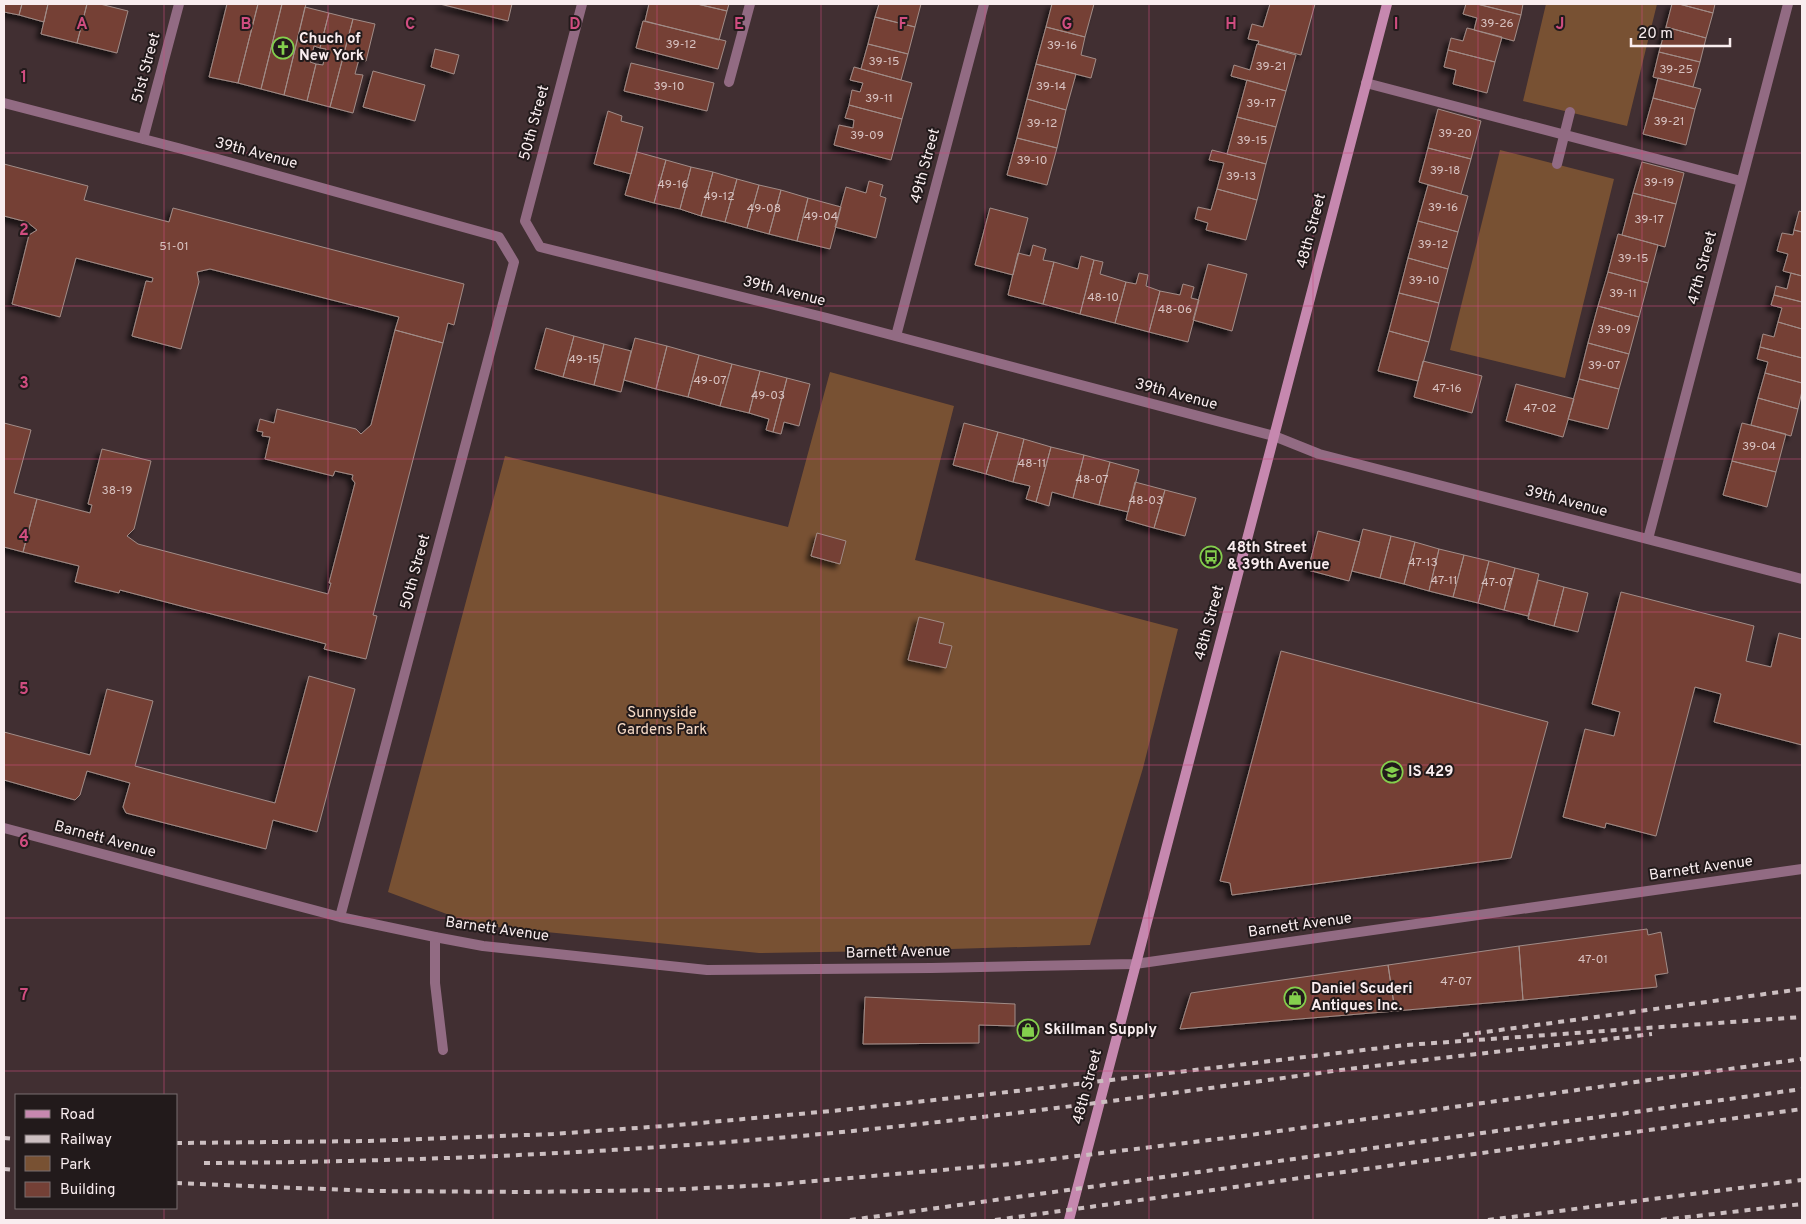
<svg xmlns="http://www.w3.org/2000/svg" width="1806" height="1224" viewBox="0 0 1806 1224" font-family="Overpass,sans-serif">
<defs>
<filter id="shadow"><feDropShadow dx="-4.5" dy="4.5" stdDeviation="2.5" flood-color="#0009"/></filter>
</defs>
<rect width="100%" height="100%" fill="#412f32"/>
<path fill="#785133" d="M1546,4H1657L1627,126L1523,101Z
M1500,150L1614,179L1565,378L1450,350Z
M830,372L954,406L915,560L1178,629L1143,768L1090,945L883,951L759,953L476,925L388,892L505,456L788,527Z"/>
<path fill="#744036" stroke="#a18c87" filter="url(#shadow)" d="M4,4H22L19,15L4,12Z
M22,4H48L44,22L19,15Z
M48,4H87L77,43L41,34Z
M87,4H100L128,11L117,53L77,43Z
M227,4H258L238,83L209,77Z
M258,4H282L261,89L238,83Z
M282,4H306L284,95L261,89Z
M440,4H512L508,21Z
M649,4H697L727,11L719,40L645,21Z
M697,4H729L727,11Z
M879,4H921L915,27L875,17Z
M1052,4H1094L1085,37L1046,27Z
M1270,4H1315L1301,55L1258,44L1259,41L1248,39L1252,24L1263,27Z
M1466,4H1477L1521,15L1514,41L1474,30L1477,18L1463,14Z
M1477,4H1523L1521,15Z
M1672,4H1679L1713,13L1706,38L1666,27Z
M1679,4H1715L1713,13Z
M305,7L329,13L320,48L314,46L310,62L316,64L307,101L284,95Z
M329,13L353,19L330,107L307,101L316,64L323,65L326,49L320,48Z
M875,17L915,27L908,54L868,44Z
M353,19L375,24L366,61L359,59L355,74L363,75L353,113L330,107Z
M643,21L726,41L718,69L636,48Z
M1046,27L1085,37L1081,55L1096,59L1091,78L1036,64Z
M1666,27L1706,38L1700,62L1659,52Z
M1467,28L1502,37L1495,62L1448,50L1451,38L1463,41Z
M868,44L908,54L901,80L861,69Z
M1257,44L1296,55L1286,91L1231,76L1234,65L1250,70Z
M435,49L459,55L454,74L431,67Z
M1448,50L1495,62L1487,93L1453,84L1456,70L1444,67Z
M1659,52L1700,62L1693,87L1653,77Z
M631,63L714,83L707,111L624,91Z
M1036,64L1076,74L1066,110L1027,99Z
M854,67L912,83L902,119L849,105L852,90L860,92L863,83L850,80Z
M373,71L425,85L415,121L363,107Z
M1658,78L1701,89L1695,109L1653,98Z
M1247,80L1286,91L1276,127L1237,117Z
M1653,98L1695,109L1686,145L1643,134Z
M1027,99L1066,110L1057,148L1017,138Z
M849,105L902,119L891,160L834,145L839,125L853,128L854,120L845,118Z
M1438,109L1481,121L1471,159L1428,148Z
M608,111L622,116L621,121L643,127L631,174L594,164Z
M1237,117L1276,127L1266,164L1227,154Z
M1017,138L1057,148L1047,185L1007,175Z
M1428,148L1471,159L1461,194L1419,182Z
M1212,150L1266,164L1257,200L1217,189L1224,163L1209,160Z
M637,152L666,160L654,203L625,195Z
M666,160L691,167L680,209L654,203Z
M1642,162L1684,173L1676,204L1633,193Z
M4,164L88,186L84,200L169,222L173,208L464,284L454,325L448,323L443,343L395,330L399,317L210,269L197,272L199,282L181,349L132,336L146,281L152,282L153,278L76,258L60,317L12,304L29,235L37,230L27,222L4,216Z
M691,167L713,172L701,216L680,209Z
M713,172L737,179L725,222L701,216Z
M737,179L759,185L747,228L725,222Z
M869,181L883,185L880,196L886,198L876,238L835,227L846,187L866,193Z
M759,185L781,190L769,234L747,228Z
M1428,185L1468,196L1458,232L1418,221Z
M1217,189L1257,200L1246,240L1206,230L1208,223L1195,219L1198,207L1211,210Z
M781,190L808,198L797,241L769,234Z
M1633,193L1676,204L1665,247L1622,235Z
M808,198L841,207L830,249L797,241Z
M990,208L1028,218L1013,275L975,265Z
M1799,211L1802,212V232L1794,230Z
M1418,221L1458,232L1448,269L1408,258Z
M1794,230L1802,232V276L1783,271L1788,254L1777,251L1782,233L1793,235Z
M1618,234L1658,245L1648,283L1608,272Z
M1033,245L1046,249L1043,260L1054,262L1043,304L1008,295L1018,253L1030,256Z
M1081,256L1094,260L1080,314L1043,304L1054,262L1078,269Z
M1408,258L1448,269L1439,303L1399,293Z
M1094,260L1103,262L1100,274L1126,282L1115,323L1080,314Z
M1208,264L1247,274L1232,331L1193,320Z
M1608,272L1648,283L1639,317L1598,306Z
M1139,273L1148,275L1146,286L1160,291L1149,332L1115,323L1126,282L1136,284Z
M1791,273L1802,276V302L1774,295L1776,286L1787,289Z
M1183,284L1194,287L1191,298L1199,300L1188,342L1149,332L1160,291L1180,295Z
M1399,293L1439,303L1429,342L1389,331Z
M1774,295L1802,302V329L1778,322L1782,308L1771,305Z
M1598,306L1639,317L1629,354L1588,343Z
M1778,322L1802,329V358L1760,347L1763,334L1774,337Z
M546,328L574,336L563,377L535,369Z
M395,330L443,343L373,615L377,616L366,659L324,649L326,644L120,590L119,593L75,582L79,566L23,552L37,499L90,513L92,505L88,504L102,449L151,461L134,529L127,536L138,544L328,594L331,583H329L355,483L352,479L353,475L335,471L333,476L265,459L270,437L262,436L263,432L257,431L260,419L274,423L277,409L356,429L361,434L371,425Z
M1389,331L1429,342L1418,381L1378,371Z
M574,336L604,344L594,385L563,377Z
M635,338L667,346L656,389L624,380Z
M1588,343L1629,354L1619,389L1579,379Z
M604,344L631,351L621,392L594,385Z
M667,346L699,355L688,397L656,389Z
M1760,347L1802,358V383L1765,373L1768,362L1757,359Z
M699,355L732,364L720,406L688,397Z
M1423,361L1482,376L1472,413L1414,397Z
M732,364L760,371L749,413L720,406Z
M760,371L787,378L773,432L766,430L769,419L749,413Z
M1765,373L1802,383V391L1798,409L1758,398Z
M787,378L810,384L799,426L784,422L781,434L773,432Z
M1579,379L1619,389L1608,429L1568,419Z
M1516,384L1574,399L1563,437L1506,421Z
M1758,398L1798,409L1791,436L1751,425Z
M4,423L31,430L14,493L37,499L23,552L4,547Z
M964,423L998,432L986,474L953,465Z
M1742,423L1786,434L1776,472L1732,461Z
M998,432L1024,439L1013,482L986,474Z
M1024,439L1051,447L1036,502L1026,499L1030,486L1013,482Z
M1051,447L1084,455L1073,498L1052,492L1049,506L1036,502Z
M1084,455L1110,462L1099,505L1073,498Z
M1732,461L1776,472L1767,507L1723,495Z
M1110,462L1139,470L1128,512L1099,505Z
M1135,482L1165,490L1154,528L1126,520Z
M1165,490L1196,498L1185,536L1154,528Z
M1363,529L1391,536L1380,578L1352,571Z
M1318,531L1360,542L1349,581L1308,570Z
M817,533L846,541L840,564L811,556Z
M1391,536L1415,542L1404,584L1380,578Z
M1415,542L1439,549L1429,591L1404,584Z
M1439,549L1464,555L1453,597L1429,591Z
M1464,555L1489,561L1478,603L1453,597Z
M1489,561L1515,568L1504,610L1478,603Z
M1515,568L1539,574L1528,616L1504,610Z
M1538,580L1564,587L1554,626L1528,619Z
M1564,587L1588,593L1578,632L1554,626Z
M1621,592L1754,626L1746,661L1771,667L1779,633L1802,639V745L1714,722L1721,694L1695,687L1656,836L1606,823L1605,828L1563,817L1585,729L1614,736L1620,712L1592,704Z
M919,617L944,623L939,643L952,646L946,668L908,660Z
M1281,651L1548,722L1511,858L1232,895L1230,883L1220,881Z
M309,676L355,689L317,832L273,820L266,849L126,813L123,807L130,783L87,771L80,795L75,800L4,780V732L90,755L107,689L153,701L135,766L275,803Z
M1647,929L1648,935L1661,932L1668,973L1655,975L1657,987L1523,1000L1519,946Z
M1519,946L1523,1000L1395,1011L1388,965Z
M1388,965L1395,1011L1180,1029L1191,993Z
M865,997L1015,1004V1026L979,1025V1043L863,1044Z"/>
<g fill="none" stroke-linecap="round" stroke-linejoin="round">
<path stroke="#926b83" stroke-width="10" d="M729,82L750,4
M1366,83L1741,181
M1557,164L1570,112
M435,937V983L443,1050"/>
<path stroke="#926b83" stroke-width="10" d="M582,4L525,221L540,247L827,318L1274,436L1319,454L1802,579
M4,103L178,148L499,237L514,262L340,917
M143,139L179,4
M896,336L984,4
M1648,539L1788,4
M4,828L340,917L435,937L483,946L707,970L931,968L1135,964L1802,869"/>
<path stroke="#c688af" stroke-width="10" d="M1069,1220L1387,4"/>
<path stroke="#ccbfc1" stroke-width="4" stroke-dasharray="6 6" stroke-linecap="butt" d="M1463,1035L1802,989
M4,1138L16,1139
M176,1143L369,1141L553,1134L678,1125L842,1110L1026,1090L1406,1045L1802,1017
M204,1163C399,1162 594,1154 789,1137C968,1121 1147,1097 1326,1072C1434,1058 1544,1047 1652,1034
M4,1169L16,1170
M176,1183L372,1191L527,1192L663,1190L769,1185L1011,1164L1243,1136L1802,1059
M850,1220L1802,1089
M995,1220L1802,1109
M1488,1220L1802,1180
M1661,1220L1802,1204"/>
</g>
<path fill="none" stroke="#d04d80" stroke-width="1" stroke-opacity="0.55" d="M164,4V1095M328,4V1220M493,4V1220M657,4V1220M821,4V1220M985,4V1220M1149,4V1220M1313,4V1220M1478,4V1220M1642,4V1220M4,153H1802M4,306H1802M4,459H1802M4,612H1802M4,765H1802M4,918H1802M4,1071H1802M164,1208V1220"/>
<defs>
<g id="church-ring" transform="scale(1.125)"><circle r="9.5" fill="#221a1b" stroke="#84cf4d" stroke-width="1.5"/><path d="M-1.2-6h2.4v3.5h3.3v2.4h-3.3V6h-2.4V-.1h-3.3v-2.4h3.3Z" fill="#84cf4d"/></g>
<g id="bus-ring" transform="scale(1.125)"><circle r="9.5" fill="#221a1b" stroke="#84cf4d" stroke-width="1.5"/><path d="M-5-6H5V4H4V6H2V4H-2V6H-4V4H-5ZM-3.5-4V0h7V-4ZM-3.5 1.2v1.5H-2V1.2ZM2 1.2v1.5H3.5V1.2Z" fill="#84cf4d"/></g>
<g id="school-ring" transform="scale(1.125)"><circle r="9.5" fill="#221a1b" stroke="#84cf4d" stroke-width="1.5"/><path d="M0-5L7-2L0 1L-7-2ZM-4 1L0 2.5L4 1V4Q0 6-4 4Z" fill="#84cf4d"/></g>
<g id="shop-ring" transform="scale(1.125)"><circle r="9.5" fill="#221a1b" stroke="#84cf4d" stroke-width="1.5"/><path d="M-5-2.5h2.3a2.7 3.5 0 0 1 5.4 0H5L5.5 6h-11ZM-1.5-2.5h3a1.5 2.3 0 0 0-3 0Z" fill="#84cf4d"/></g>
</defs>
<g fill-rule="evenodd">
<use href="#church-ring" x="283" y="48"/>
<use href="#bus-ring" x="1211" y="557"/>
<use href="#school-ring" x="1392" y="772"/>
<use href="#shop-ring" x="1295" y="998"/>
<use href="#shop-ring" x="1028" y="1030"/>
</g>
<g text-anchor="middle" dominant-baseline="central" stroke-width="4" stroke-linejoin="round" paint-order="stroke">
<g font-size="12" fill="#d8c2c1">
<text x="1497" y="24">39-26</text>
<text x="681" y="45">39-12</text>
<text x="1062" y="46">39-16</text>
<text x="884" y="62">39-15</text>
<text x="1271" y="67">39-21</text>
<text x="1676" y="70">39-25</text>
<text x="669" y="87">39-10</text>
<text x="1051" y="87">39-14</text>
<text x="879" y="99">39-11</text>
<text x="1261" y="104">39-17</text>
<text x="1669" y="122">39-21</text>
<text x="1042" y="124">39-12</text>
<text x="1455" y="134">39-20</text>
<text x="867" y="136">39-09</text>
<text x="1252" y="141">39-15</text>
<text x="1032" y="161">39-10</text>
<text x="1445" y="171">39-18</text>
<text x="1241" y="177">39-13</text>
<text x="1659" y="183">39-19</text>
<text x="673" y="185">49-16</text>
<text x="719" y="197">49-12</text>
<text x="1443" y="208">39-16</text>
<text x="764" y="209">49-08</text>
<text x="821" y="217">49-04</text>
<text x="1649" y="220">39-17</text>
<text x="1433" y="245">39-12</text>
<text x="174" y="247">51-01</text>
<text x="1633" y="259">39-15</text>
<text x="1424" y="281">39-10</text>
<text x="1623" y="294">39-11</text>
<text x="1103" y="298">48-10</text>
<text x="1175" y="310">48-06</text>
<text x="1614" y="330">39-09</text>
<text x="584" y="360">49-15</text>
<text x="1604" y="366">39-07</text>
<text x="710" y="381">49-07</text>
<text x="1447" y="389">47-16</text>
<text x="768" y="396">49-03</text>
<text x="1540" y="409">47-02</text>
<text x="1759" y="447">39-04</text>
<text x="1032" y="464">48-11</text>
<text x="1092" y="480">48-07</text>
<text x="117" y="491">38-19</text>
<text x="1146" y="501">48-03</text>
<text x="1423" y="563">47-13</text>
<text x="1444" y="581">47-11</text>
<text x="1497" y="583">47-07</text>
<text x="1593" y="960">47-01</text>
<text x="1456" y="982">47-07</text>
</g>
<g font-size="15" font-weight="bold" fill="#f9edef" stroke="#221a1b" text-anchor="start">
<text x="299" y="39">Chuch of<tspan x="299" dy="17">New York</tspan></text>
<text x="1227" y="548">48th Street<tspan x="1227" dy="17">&amp; 39th Avenue</tspan></text>
<text x="1408" y="772">IS 429</text>
<text x="1311" y="989">Daniel Scuderi<tspan x="1311" dy="17">Antiques Inc.</tspan></text>
<text x="1044" y="1030">Skillman Supply</text>
</g>
<g font-size="15" fill="#f9edef" stroke="#221a1b">
<text transform="translate(147 68) rotate(-75)">51st Street</text>
<text transform="translate(535 123) rotate(-75)">50th Street</text>
<text transform="translate(256 154) rotate(15)">39th Avenue</text>
<text transform="translate(926 166) rotate(-75)">49th Street</text>
<text transform="translate(1312 231) rotate(-75)">48th Street</text>
<text transform="translate(1703 268) rotate(-75)">47th Street</text>
<text transform="translate(784 292) rotate(14)">39th Avenue</text>
<text transform="translate(1176 395) rotate(15)">39th Avenue</text>
<text transform="translate(1566 502) rotate(15)">39th Avenue</text>
<text transform="translate(416 572) rotate(-75)">50th Street</text>
<text transform="translate(1210 623) rotate(-75)">48th Street</text>
<text transform="translate(105 840) rotate(15)">Barnett Avenue</text>
<text transform="translate(1701 869) rotate(-8)">Barnett Avenue</text>
<text transform="translate(1300 926) rotate(-8)">Barnett Avenue</text>
<text transform="translate(497 930) rotate(8)">Barnett Avenue</text>
<text transform="translate(898 953) rotate(-1)">Barnett Avenue</text>
<text transform="translate(1088 1087) rotate(-75)">48th Street</text>
</g>
<g font-size="15" fill="#f8dcc8" stroke="#221a1b">
<text x="662" y="713">Sunnyside<tspan x="662" dy="17">Gardens Park</tspan></text>
</g>
</g>
<g font-size="16" text-anchor="middle" font-weight="bold" fill="#d04d80" stroke="#221a1b" stroke-width="4" stroke-linejoin="round" paint-order="stroke">
<text x="82" y="29">A</text>
<text x="246" y="29">B</text>
<text x="410" y="29">C</text>
<text x="575" y="29">D</text>
<text x="739" y="29">E</text>
<text x="903" y="29">F</text>
<text x="1067" y="29">G</text>
<text x="1231" y="29">H</text>
<text x="1396" y="29">I</text>
<text x="1560" y="29">J</text>
<text x="24" y="82">1</text>
<text x="24" y="235">2</text>
<text x="24" y="388">3</text>
<text x="24" y="541">4</text>
<text x="24" y="694">5</text>
<text x="24" y="847">6</text>
<text x="24" y="1000">7</text>
</g>
<rect width="1806" height="1224" fill="none" stroke="#f9edef" stroke-width="10"/>
<rect x="15" y="1094" width="162" height="115" fill="#221a1b" stroke="#786e70"/>
<rect x="25" y="1110" width="25" height="8" fill="#c688af" stroke="#786e70"/>
<text x="60" y="1119" font-size="15" fill="#f9edef">Road</text>
<rect x="25" y="1135" width="25" height="8" fill="#ccbfc1" stroke="#786e70"/>
<text x="60" y="1144" font-size="15" fill="#f9edef">Railway</text>
<rect x="25" y="1156" width="25" height="15" fill="#785133" stroke="#786e70"/>
<text x="60" y="1169" font-size="15" fill="#f9edef">Park</text>
<rect x="25" y="1182" width="25" height="15" fill="#744036" stroke="#786e70"/>
<text x="60" y="1194" font-size="15" fill="#f9edef">Building</text>
<path d="M1631 38v8h99v-8" fill="none" stroke="#f9edef" stroke-width="2.5"/>
<text x="1638" y="38" font-size="15" fill="#f9edef" stroke="#221a1b" stroke-width="4" paint-order="stroke">20 m</text>
</svg>
